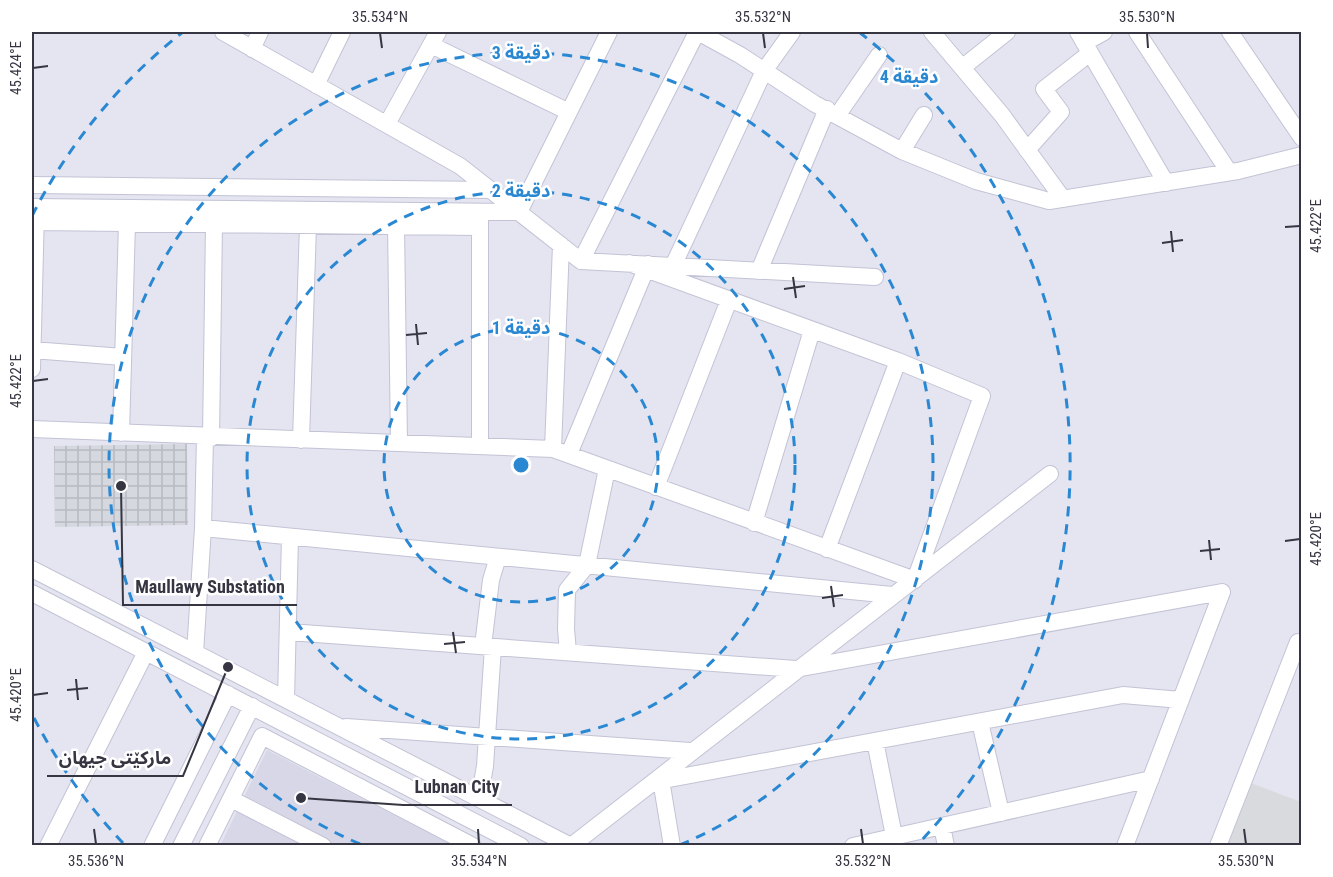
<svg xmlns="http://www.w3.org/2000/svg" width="1333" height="877" viewBox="0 0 1333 877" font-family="'Roboto Condensed','Noto Sans Arabic',sans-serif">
<defs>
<pattern id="industrial-grid" width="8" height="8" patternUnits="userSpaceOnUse" patternTransform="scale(1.5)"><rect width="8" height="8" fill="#d6d8df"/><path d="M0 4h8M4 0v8" fill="none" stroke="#b8bac1"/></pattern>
</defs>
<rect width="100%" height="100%" fill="#e4e5f0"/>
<path fill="#d7d7e7" d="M267,750L452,845L220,846Z"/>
<path fill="url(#industrial-grid)" d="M187,444L188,525L55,527L54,446Z"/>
<path fill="#d9dade" d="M1248,782L1301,802V845L1224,846Z"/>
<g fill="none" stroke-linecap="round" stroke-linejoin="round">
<g stroke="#c2c3d5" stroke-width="18">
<path id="minor" d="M223,32L460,166L581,261L875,277
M698,32L740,55L815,104L902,151L976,181L1049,201L1238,171L1302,155
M932,32L1002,115L1063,199
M1078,32L1166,183
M1137,32L1229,172
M1230,32L1302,138
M1084,43L1104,32
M431,45L569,112
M252,49L260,32
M963,67L1007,32
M316,85L342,32
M837,116L879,55
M387,124L438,32
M1027,150L1061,112L1044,89L1090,53
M902,151L924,115
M32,185L493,190
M32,207L519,212L609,32
M480,216V446
M36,222L480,227
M396,226L399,443
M581,261L697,32
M673,266L764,71L792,32
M759,271L827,109
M32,350L123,357
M32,369L36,211
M32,429L553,449L915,580L982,396L898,361L629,263
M121,433L127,223
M211,438L214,224
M301,440L308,225
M553,449L561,245
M569,454L648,264
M656,487L729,300
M754,523L812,330
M203,528L892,595
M827,549L898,361
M32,569L571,846
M32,593L521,846
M289,632L796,669L1222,592L1125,846
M483,646L491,580L498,557
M568,652L566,629L567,590L587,565L607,469
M195,653L203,528L205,437
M286,699L290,537
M980,722L1001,813
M346,727L690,751
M875,741L894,836
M661,780L672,846
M653,782L1123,695L1181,700
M474,796L482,783L485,766L493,647
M231,799L323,846
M942,826L946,846
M48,846L146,652
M152,846L228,694
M181,846L252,706
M207,846L262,736L473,846
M571,846L1050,474
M853,846L1151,779
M1218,846L1298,642"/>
</g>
<use href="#minor" stroke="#fff" stroke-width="16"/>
</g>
<path fill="none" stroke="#353642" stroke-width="2" d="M380,33L382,48M763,33L765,48M1147,33L1148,48M33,68L48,66M1285,227L1300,226M1171,231L1173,252M1162,243L1183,240M793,277L796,298M784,289L805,286M416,324L418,345M406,335L427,333M33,381L48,379M1209,540L1211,560M1285,541L1300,539M1200,551L1220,549M831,586L834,607M822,598L843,595M453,632L456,653M444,644L465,642M76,679L78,700M67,690L88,688M33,695L48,693M94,829L96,844M478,829L479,844M861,829L863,844M1244,829L1246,844"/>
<g fill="none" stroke="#2a88d3" stroke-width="3" stroke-dasharray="10 8">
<circle cx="521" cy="465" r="137"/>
<circle cx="521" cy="465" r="274"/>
<path d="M360 844A412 412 0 1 1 682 844"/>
<path d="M123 843A549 549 0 0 1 32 714M32 216A549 549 0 0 1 183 32M859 32A549 549 0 0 1 919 843"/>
</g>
<circle cx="521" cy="465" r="9" fill="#2a88d3" stroke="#fff" stroke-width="3"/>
<g font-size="18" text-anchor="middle" font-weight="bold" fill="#2a88d3" stroke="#fff" stroke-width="5" stroke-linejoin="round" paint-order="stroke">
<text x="521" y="59">3 دقيقة</text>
<text x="909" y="83">4 دقيقة</text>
<text x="521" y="197">2 دقيقة</text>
<text x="521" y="334">1 دقيقة</text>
</g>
<path fill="none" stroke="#353642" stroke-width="2" d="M121 486L123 605H297M228 667L183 776H47M301 798L403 805H512"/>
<g fill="#353642" stroke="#fff" stroke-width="2">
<circle cx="121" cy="486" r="6"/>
<circle cx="228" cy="667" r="6"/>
<circle cx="301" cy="798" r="6"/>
</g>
<g font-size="18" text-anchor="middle" font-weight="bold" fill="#353642" stroke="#fff" stroke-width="5" stroke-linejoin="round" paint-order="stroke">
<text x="210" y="593">Maullawy Substation</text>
<text x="115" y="764">مارکێتی جیهان</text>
<text x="457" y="793">Lubnan City</text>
</g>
<rect width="1333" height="877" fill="none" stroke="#ffffff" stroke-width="66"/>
<rect x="33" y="33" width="1267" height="811" fill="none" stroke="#353642" stroke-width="2"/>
<g font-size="15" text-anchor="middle" fill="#353642">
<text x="380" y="22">35.534°N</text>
<text x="763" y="22">35.532°N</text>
<text x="1147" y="22">35.530°N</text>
<text transform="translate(16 68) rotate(-90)" y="5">45.424°E</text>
<text transform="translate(1316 226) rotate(-90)" y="5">45.422°E</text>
<text transform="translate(16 381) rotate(-90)" y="5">45.422°E</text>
<text transform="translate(1316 539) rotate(-90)" y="5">45.420°E</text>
<text transform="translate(16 695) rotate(-90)" y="5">45.420°E</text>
<text x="96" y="866">35.536°N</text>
<text x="479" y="866">35.534°N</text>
<text x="863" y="866">35.532°N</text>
<text x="1246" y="866">35.530°N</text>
</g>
</svg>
